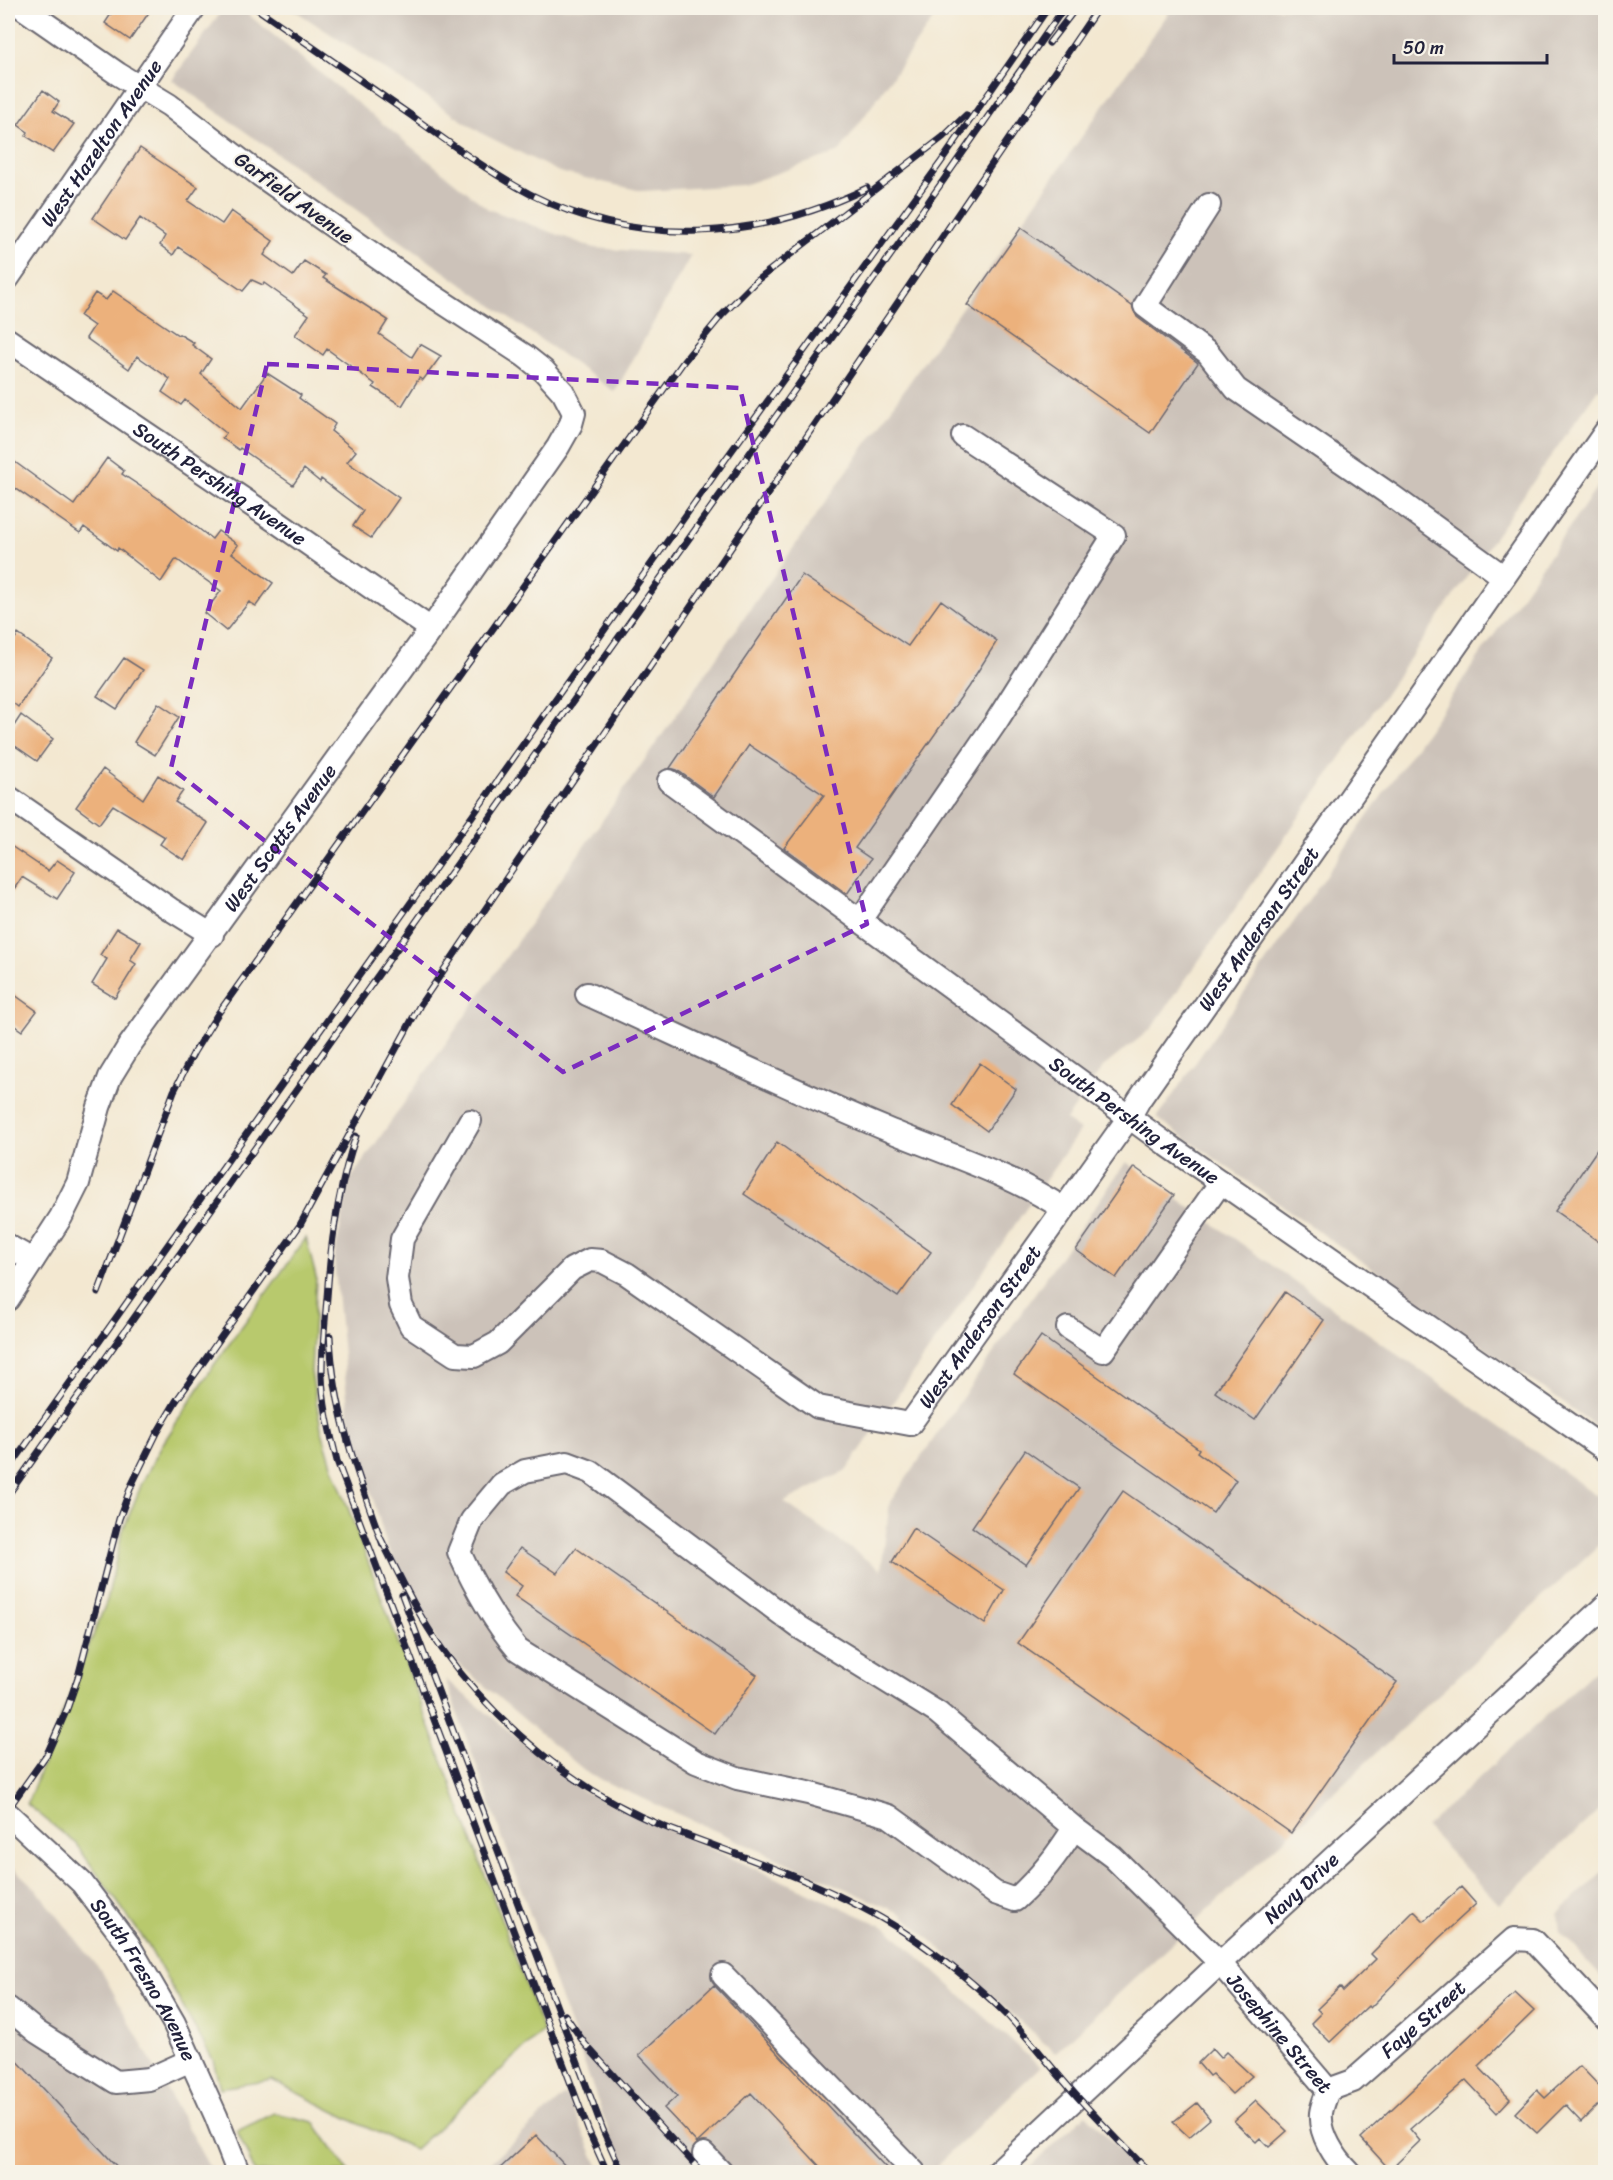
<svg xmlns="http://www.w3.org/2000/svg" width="1613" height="2180" viewBox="0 0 1613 2180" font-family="Sriracha,sans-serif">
<rect width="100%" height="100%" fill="#f7f3e8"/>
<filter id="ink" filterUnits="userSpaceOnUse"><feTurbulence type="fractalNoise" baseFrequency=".0167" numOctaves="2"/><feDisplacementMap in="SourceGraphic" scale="12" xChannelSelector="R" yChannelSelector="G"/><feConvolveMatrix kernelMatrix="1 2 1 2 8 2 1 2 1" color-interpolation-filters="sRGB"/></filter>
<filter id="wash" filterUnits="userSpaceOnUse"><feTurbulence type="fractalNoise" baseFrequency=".008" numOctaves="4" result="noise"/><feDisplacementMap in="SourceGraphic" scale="24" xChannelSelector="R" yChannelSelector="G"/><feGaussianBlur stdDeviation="1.35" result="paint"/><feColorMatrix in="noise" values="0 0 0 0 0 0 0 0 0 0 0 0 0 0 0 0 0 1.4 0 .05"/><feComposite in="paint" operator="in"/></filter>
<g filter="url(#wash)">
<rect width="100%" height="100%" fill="#f3e8d1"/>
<path fill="#ccc2b9" d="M224,8H240L488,209L594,248L691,255L615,392L172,80Z
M291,8H941L839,152L743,185L642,191L559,172L483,134Z
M1172,8H1605V394L1598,389L1151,1029L1103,1067L1066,1120L1080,1130L846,1471L784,1502L881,1570L890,1502L1126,1162L1605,1501V1539L1055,2053L902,1914L590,1775L441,1649L387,1546L349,1418L334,1259L350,1180Z
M1605,476L1606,477L1605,1432L1157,1118Z
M1605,1661V1804L1499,1904L1426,1827Z
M445,1679L583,1791L887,1928L1040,2067L930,2172H631L614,2146Z
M8,1863L36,1889L102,1972L212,2172H8Z
M1605,1869V1981L1560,1932L1558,1914Z
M566,2094L601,2172H480Z
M1086,2114L1140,2172H1025Z"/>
<path fill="#b8c96d" stroke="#6d7654" stroke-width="1.5" d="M306,1238L316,1277L311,1372L321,1428L332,1465L543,2031L415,2149L361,2125L272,2080L220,2088L213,2060L146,1942L76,1844L27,1804L107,1600L122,1533L142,1483L162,1445L214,1365Z
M274,2113L314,2122L349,2172H255L237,2131Z"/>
<g id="blocks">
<path fill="#ecb17b" d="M115,8H152L130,40L105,23Z
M43,90L59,102L53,111L74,124L53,153L26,136L28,132L18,125Z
M140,148L198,187L188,201L222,224L231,211L273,241L264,255L293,276L304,261L326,275L323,278L388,320L379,334L412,357L420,344L441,356L423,380L419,378L402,406L373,387L375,384L327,349L323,355L295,335L309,315L264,283L263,285L252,280L243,291L178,247L173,255L160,245L165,236L140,218L125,240L93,218Z
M1021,228L1132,306L1137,317L1198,363L1150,433L967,305Z
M113,291L178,335L179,334L194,343L192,345L211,359L201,374L242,408L267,373L301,395L299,398L335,424L331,431L356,451L347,462L399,498L371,538L353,526L363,511L321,479L320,482L304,469L293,485L240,448L239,450L222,438L226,433L185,400L181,405L162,392L170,379L137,356L129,369L86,338L94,326L80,316L95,293L106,300Z
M8,457L74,505L107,458L124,471L122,474L167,504L212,539L218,531L238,545L232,553L273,583L256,606L249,602L226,631L204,613L221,591L176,559L161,582L118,548L117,551L84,527L80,533L8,483Z
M802,575L908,646L941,600L997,641L968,687L855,848L871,859L847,894L784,848L824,795L749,745L714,797L677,770L670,768Z
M18,634L52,658L18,707L8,699V649Z
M124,658L143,670L117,709L97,696Z
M158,703L179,717L155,755L134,742Z
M21,715L53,739L37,761L8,741V735Z
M103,769L143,799L158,775L183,791L175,802L208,823L184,860L160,844L165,837L113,805L99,824L76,807Z
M8,844L48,871L57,860L75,872L57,899L22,877L8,898Z
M117,928L141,942L130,960L136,964L115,998L92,984L107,959L100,955Z
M8,990L37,1011L22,1031L8,1021Z
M980,1063L1016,1089L987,1131L952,1105Z
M1605,1138V1246L1555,1211Z
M777,1142L931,1252L898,1297L744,1194Z
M1134,1167L1174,1195L1116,1278L1076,1250Z
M1285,1292L1324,1320L1255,1420L1215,1392Z
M1041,1336L1199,1449L1197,1452L1236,1480L1213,1513L1014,1374Z
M1025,1450L1079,1488L1026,1565L972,1527Z
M1123,1491L1397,1682L1291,1833L1018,1643Z
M913,1528L1004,1590L985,1624L892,1562Z
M520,1548L557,1573L576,1548L757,1675L715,1734L515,1596L522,1586L503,1572Z
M1461,1887L1476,1904L1439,1938L1370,2008L1368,2006L1330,2042L1311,2023L1321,2013L1317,2009L1340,1987L1343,1991L1376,1959L1371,1954L1414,1911L1424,1921Z
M714,1985L890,2172H825L751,2093L697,2143L664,2108L677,2096L639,2055Z
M1515,1993L1534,2011L1478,2066L1510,2099L1497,2113L1466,2080L1410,2129L1420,2141L1390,2170L1361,2138Z
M1212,2049L1220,2058L1226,2052L1252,2076L1232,2094L1212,2074L1209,2076L1198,2063Z
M8,2051L122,2172H8Z
M1580,2066L1605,2092V2098L1581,2122L1565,2105L1537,2133L1515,2113L1537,2090L1545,2098Z
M1256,2101L1287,2131L1269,2147L1260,2138L1256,2142L1234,2121Z
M1197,2103L1210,2119L1189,2137L1173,2122Z
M536,2135L571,2172H496Z"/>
</g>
</g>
<g filter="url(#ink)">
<use href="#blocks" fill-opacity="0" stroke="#6b6770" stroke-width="1.5"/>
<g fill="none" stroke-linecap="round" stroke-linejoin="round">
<g stroke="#6b6770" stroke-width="26">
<g id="minor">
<path d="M1209,205L1145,306L1208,353L1236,389L1392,496L1504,577"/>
<path id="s1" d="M8,278L194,8"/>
<path id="s2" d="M8,340L277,522L431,629"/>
<path id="s3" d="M669,781L1166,1144L1606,1450"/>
<path d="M8,797L170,909L212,935"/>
<path d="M860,920L996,722L1114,535L963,436"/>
<path d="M587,994C686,1039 785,1087 886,1129C946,1154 1009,1173 1064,1209"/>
<path id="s4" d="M470,1121L402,1239L397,1278L401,1305L411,1326L455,1355L474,1356L498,1343L572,1269L590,1260L602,1261L627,1274L818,1407L910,1424L1130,1116L1139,1100L1606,431"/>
<path d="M8,1246L33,1260"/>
<path id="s5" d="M8,1299L61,1217L78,1183L99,1107L110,1077L129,1046L431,629L558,447L571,424L574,413L563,392L544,371L525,356L421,288L260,175L169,105L118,74L23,8"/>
<path d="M1068,1328L1103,1351L1221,1182"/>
<path id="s6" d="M8,1814L82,1883L128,1944L174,2023L216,2116L238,2172"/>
<path id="s7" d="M1074,1828C1056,1857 1040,1877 1015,1900L995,1893L889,1816L808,1793L737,1778L696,1762L518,1650C493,1620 475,1588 459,1552L472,1520L502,1484L525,1471L567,1463L591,1472L799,1627L938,1713L1074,1828L1113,1857L1220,1963L1328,2090"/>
<path d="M723,1975L914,2172"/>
<path d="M8,2008L37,2032L116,2082L149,2079L191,2060"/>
<path id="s8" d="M1328,2090L1353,2081L1514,1939L1533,1940L1606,2018"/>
<path d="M1328,2090C1326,2097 1322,2105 1321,2113C1319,2134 1335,2158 1349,2172"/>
<path d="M704,2154L721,2172"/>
<path id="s9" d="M997,2172L1220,1963L1606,1605"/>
</g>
</g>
<use href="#minor" stroke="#fff" stroke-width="22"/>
<g stroke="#22223b" stroke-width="7">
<path id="rail" d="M256,8C307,43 358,79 409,114C448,142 487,171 530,194C638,249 760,240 867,188
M1049,43L1076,8
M356,1136C339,1185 332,1233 328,1284C326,1314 322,1345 322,1375C323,1405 330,1432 337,1461L589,2132L607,2172
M98,1293L174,1091L194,1052L217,1015L684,361L722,315L756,281L943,137L966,115
M330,1336C333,1409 358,1477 383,1545
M8,1470L730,453L941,162L1048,8
M8,1495L910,228L1064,8
M380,1537C399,1575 417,1614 442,1649C497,1725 577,1792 665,1827C749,1860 837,1886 913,1938C946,1961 979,1987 1008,2016C1031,2041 1052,2068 1075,2094C1099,2121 1124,2146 1149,2172
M402,1595L603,2130L622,2172
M8,1809L47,1754L67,1709L78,1677L119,1519L132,1484L157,1433L176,1401L300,1225L420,1005L1098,8
M565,2015L585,2044L697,2167"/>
</g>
<use href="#rail" stroke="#f7f3e8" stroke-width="4.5" stroke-dasharray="14" stroke-linecap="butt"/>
</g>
</g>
<path fill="none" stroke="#7b2cbf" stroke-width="4.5" stroke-dasharray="12 8" stroke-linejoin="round" d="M267,364L740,388L867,924L563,1072L171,768Z"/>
<g text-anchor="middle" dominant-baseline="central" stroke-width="4.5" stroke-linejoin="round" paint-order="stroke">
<g font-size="20" fill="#22223b" stroke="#f7f3e8">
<text stroke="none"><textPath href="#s1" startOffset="164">West Hazelton Avenue</textPath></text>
<text transform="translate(294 198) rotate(36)">Garfield Avenue</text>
<text stroke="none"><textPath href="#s2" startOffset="256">South Pershing Avenue</textPath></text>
<text stroke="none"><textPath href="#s5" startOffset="540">West Scotts Avenue</textPath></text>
<text stroke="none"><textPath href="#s4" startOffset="1422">West Anderson Street</textPath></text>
<text stroke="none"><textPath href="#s3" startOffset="576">South Pershing Avenue</textPath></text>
<text stroke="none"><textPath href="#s4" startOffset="936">West Anderson Street</textPath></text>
<text stroke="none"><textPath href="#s9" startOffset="416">Navy Drive</textPath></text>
<text stroke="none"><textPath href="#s6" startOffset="216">South Fresno Avenue</textPath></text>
<text stroke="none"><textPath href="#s8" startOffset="120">Faye Street</textPath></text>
<text stroke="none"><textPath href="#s7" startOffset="1840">Josephine Street</textPath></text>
</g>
</g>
<rect width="1613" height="2180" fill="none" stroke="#f7f3e8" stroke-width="30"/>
<path d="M1394 54v9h153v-9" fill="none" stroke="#22223b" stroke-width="3"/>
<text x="1403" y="54" font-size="18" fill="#22223b" stroke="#f7f3e8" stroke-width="4.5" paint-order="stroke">50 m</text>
</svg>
